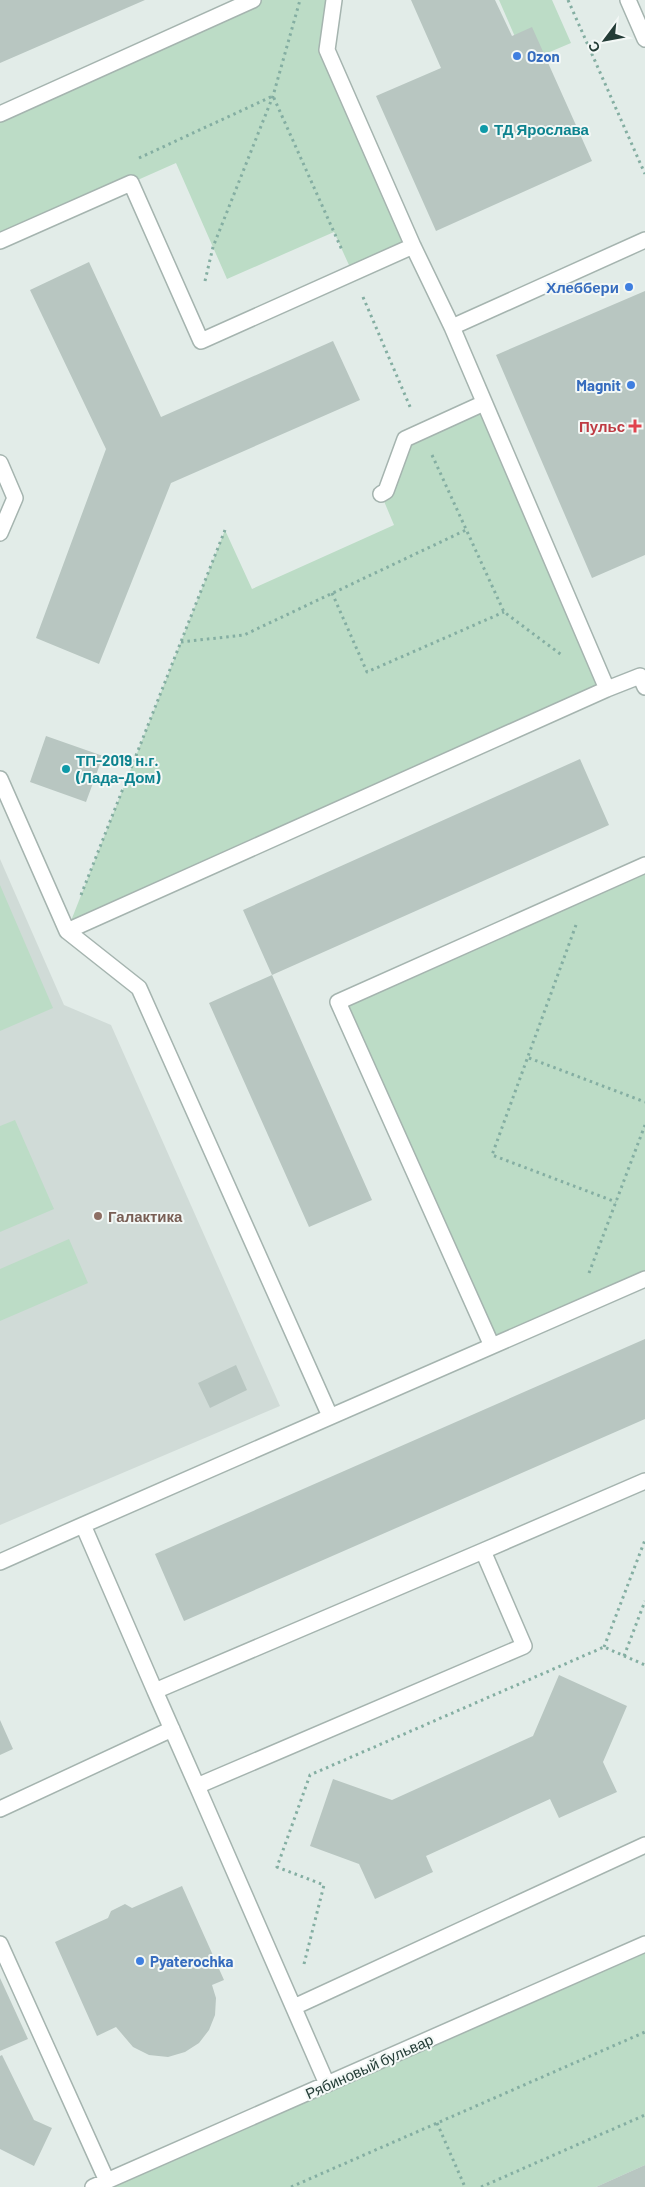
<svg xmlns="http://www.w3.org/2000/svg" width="645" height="2187" viewBox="0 0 645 2187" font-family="Barlow,sans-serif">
<rect width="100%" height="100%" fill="#e2ece8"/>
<path fill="#d0dbd7" d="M0,859L64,1005L111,1025L280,1406L0,1525Z"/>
<path fill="#bcdcc6" d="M253,0H334L327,50L413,246L353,274L334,232L227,279L176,163L0,241V114Z
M499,0H552L571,43L526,62Z
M484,403L607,689L67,931L225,530L252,589L394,525L381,494L405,439Z
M645,869V1275L493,1343L343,1002Z
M0,885L53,1008L0,1031Z
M15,1120L54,1209L0,1232V1126Z
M69,1239L88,1283L0,1321V1269Z
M645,1944V2165L596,2187H93Z"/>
<path fill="#b8c6c1" d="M0,0H145L0,63Z
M411,0H495L512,36L532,27L592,161L436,231L376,96L441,68Z
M89,262L161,417L333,341L360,400L171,483L99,664L36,638L106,449L30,290Z
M645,291V555L592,578L496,355Z
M46,736L103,756L86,802L30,782Z
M580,759L609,825L272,975L243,910Z
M272,975L372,1200L309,1227L209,1003Z
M645,1339V1419L184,1621L155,1554Z
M236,1365L247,1390L210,1408L198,1383Z
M559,1675L627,1706L603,1762L617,1792L559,1818L550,1799L426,1856L433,1872L375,1899L359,1864L310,1846L333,1779L392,1800L533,1736Z
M0,1720L13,1749L0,1755Z
M182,1886L224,1980L212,1985L216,1998L215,2015L209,2030L199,2043L185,2052L168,2057L149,2055L133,2047L116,2027L97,2036L55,1942L108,1918L111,1911L125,1904L132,1908Z
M0,1978L28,2039L0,2051Z
M2,2055L34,2120L52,2128L34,2166L0,2149V2056Z
M645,2165V2187H596Z"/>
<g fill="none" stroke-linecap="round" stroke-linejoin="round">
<g stroke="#a5b4af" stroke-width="18">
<path id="minor" d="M334,0L327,50L413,246L452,327L607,689
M628,0L645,39
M0,114L253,0
M0,241L131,183L201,341L413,246
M452,327L645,240
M0,463L15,498L0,533
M381,494L386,491L405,439L484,403
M0,779L67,931L139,988L330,1416
M67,931L607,689L640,676L645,687
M492,1346L338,1002L645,865
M483,1551L645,1481
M0,1562L83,1525
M155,1691L83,1525L645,1279
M197,1786L155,1691L483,1551L524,1646L197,1786L327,2084
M0,1809L172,1729
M0,1944L107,2181
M294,2007L645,1845
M93,2187L645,1944"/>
</g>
<path stroke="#84aea2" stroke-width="3" stroke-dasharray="2.5 4" stroke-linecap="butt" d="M568,0L645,174
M139,158L273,96L342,250
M205,281L213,247L273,96L300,0
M363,297L411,409
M432,455L504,612L563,656
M332,593L367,672L504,612
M181,642L244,635L466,530
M81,895L225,530
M576,925L492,1155L616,1202
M529,1058L645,1102
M589,1273L645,1125
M604,1647L645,1540
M624,1656L645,1601
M304,1964L324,1885L277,1867L310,1775L604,1647L645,1665
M437,2123L465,2187
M291,2187L645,2032
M481,2187L645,2115"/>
<use href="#minor" stroke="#fff" stroke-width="15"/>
</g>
<g fill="#3f7fe0" stroke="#f3f8f6" stroke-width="2">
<circle cx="517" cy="56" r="5"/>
<circle cx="629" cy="287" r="5"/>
<circle cx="631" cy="385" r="5"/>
<circle cx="140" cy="1961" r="5"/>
</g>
<g fill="#0f9aa8" stroke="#f3f8f6" stroke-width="2">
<circle cx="484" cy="129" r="5"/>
<circle cx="66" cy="769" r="5"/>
</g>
<path fill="#e0444e" stroke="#f3f8f6" stroke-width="2" d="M632.5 418.5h5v5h5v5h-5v5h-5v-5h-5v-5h5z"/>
<circle fill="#8d6e63" stroke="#f3f8f6" stroke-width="2" cx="98" cy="1216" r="5"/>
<g text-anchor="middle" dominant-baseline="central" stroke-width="4" stroke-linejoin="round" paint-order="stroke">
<g font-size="15" font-weight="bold" fill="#366cbe" stroke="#f3f8f6" text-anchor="start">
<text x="527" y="56">Ozon</text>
<text x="619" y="287" text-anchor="end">Хлеббери</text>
<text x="621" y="385" text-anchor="end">Magnit</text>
<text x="150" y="1961">Pyaterochka</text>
</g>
<g font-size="15" font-weight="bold" fill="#0d838f" stroke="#f3f8f6" text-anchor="start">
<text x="494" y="129">ТД Ярослава</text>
<text x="76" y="760">ТП-2019 н.г.<tspan x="76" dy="17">(Лада-Дом)</tspan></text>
</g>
<g font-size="15" font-weight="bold" fill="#be3a42" stroke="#f3f8f6" text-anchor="end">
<text x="625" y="426">Пульс</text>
</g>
<g font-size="15" font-weight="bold" fill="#785e54" stroke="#f3f8f6" text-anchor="start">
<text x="108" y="1216">Галактика</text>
</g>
<g font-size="15" fill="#233c36" stroke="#f3f8f6">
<text transform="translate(369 2066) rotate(-24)">Рябиновый бульвар</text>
</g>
</g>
<g transform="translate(605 40) rotate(238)" stroke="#f3f8f6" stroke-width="4" paint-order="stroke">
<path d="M0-4L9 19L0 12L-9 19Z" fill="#233c36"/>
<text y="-8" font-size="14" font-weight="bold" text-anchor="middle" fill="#233c36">С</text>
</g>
</svg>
